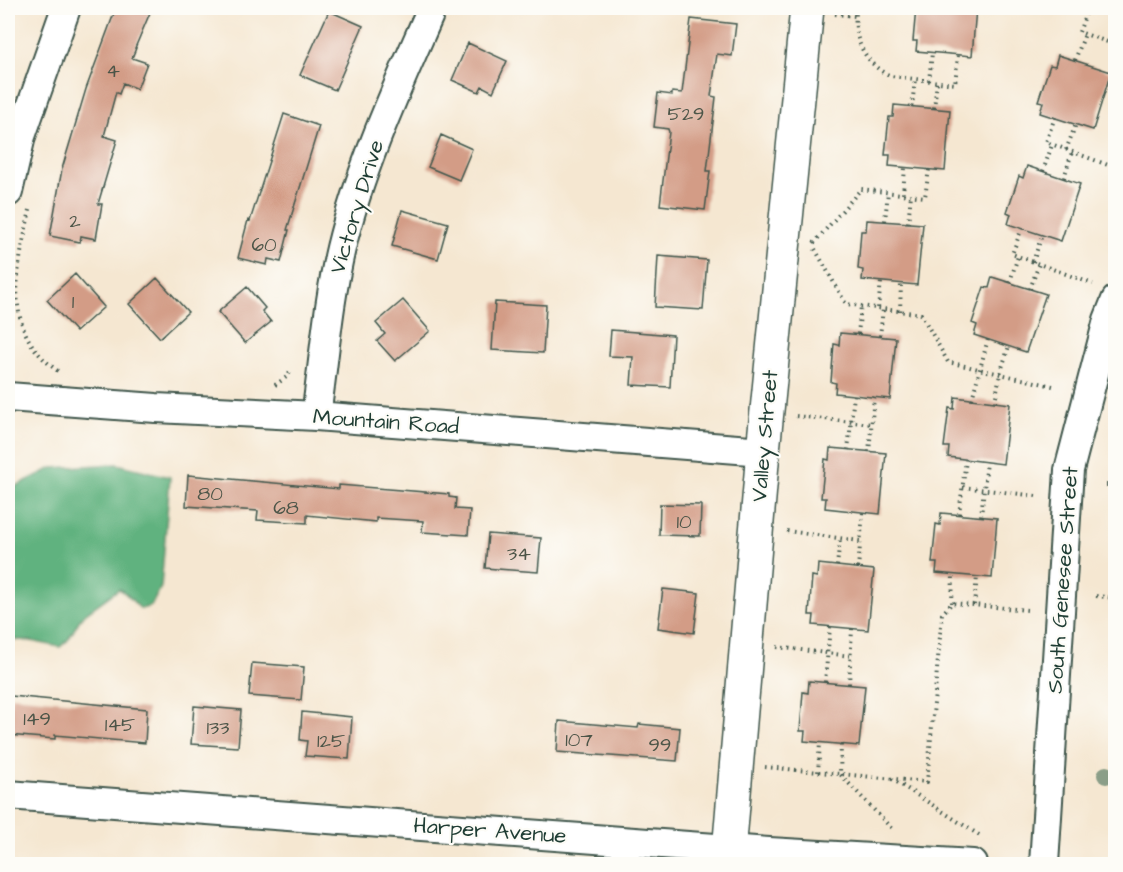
<svg xmlns="http://www.w3.org/2000/svg" width="1123" height="872" viewBox="0 0 1123 872" font-family="'Architects Daughter',sans-serif">
<rect width="100%" height="100%" fill="#fdfcf7"/>
<filter id="ink" filterUnits="userSpaceOnUse"><feTurbulence type="fractalNoise" baseFrequency=".0167" numOctaves="2"/><feDisplacementMap in="SourceGraphic" scale="12" xChannelSelector="R" yChannelSelector="G"/><feConvolveMatrix kernelMatrix="1 2 1 2 8 2 1 2 1" color-interpolation-filters="sRGB"/></filter>
<filter id="wash" filterUnits="userSpaceOnUse"><feTurbulence type="fractalNoise" baseFrequency=".008" numOctaves="4" result="noise"/><feDisplacementMap in="SourceGraphic" scale="24" xChannelSelector="R" yChannelSelector="G"/><feGaussianBlur stdDeviation="1.35" result="paint"/><feColorMatrix in="noise" values="0 0 0 0 0 0 0 0 0 0 0 0 0 0 0 0 0 1.4 0 .05"/><feComposite in="paint" operator="in"/></filter>
<g filter="url(#wash)">
<rect width="100%" height="100%" fill="#f5e7d1"/>
<path fill="#60b27f" stroke="#40785a" stroke-width="1.5" d="M117,464L170,477L161,587L151,606L141,609C133,603 129,594 119,589L82,616L68,640L60,647L31,641L8,639V490L52,468Z"/>
<g id="blocks">
<path fill="#d39c86" d="M116,8H152L135,48H136L132,58L147,63L137,89L123,83L119,94L116,92L104,136L117,140L98,204H102L96,239L81,236L80,242L50,236L62,169L86,89Z
M916,8H976L972,56L916,51L917,41H913Z
M329,11L363,26L335,90L300,75Z
M691,19L736,24L732,56L717,54L711,96L716,97L707,171H710L705,210L660,205L669,132L668,129L654,127L658,93L672,95V92L682,93Z
M468,43L507,61L493,92L482,86L479,92L452,80Z
M1058,55L1111,72L1093,130L1040,113L1043,102L1038,101L1050,65L1055,66Z
M894,105L950,110L945,171L889,166L890,155H885L889,117H893Z
M284,114L319,126L287,230H289L281,262L268,259L267,265L238,258L248,220L250,221Z
M441,135L472,149L459,180L428,167Z
M1027,166L1080,184L1061,241L1008,224L1011,214L1007,212L1019,176L1023,178Z
M402,210L448,223L438,259L392,246Z
M867,220L923,224L917,285L862,280L863,270L858,269L861,231H866Z
M658,256L707,260L703,310L655,307Z
M75,274L104,307L76,332L47,300Z
M992,277L1046,294L1026,352L974,335L977,325L972,323L984,287L989,288Z
M157,278L188,312L160,338L129,304Z
M247,287L265,308L262,311L271,322L245,343L218,312Z
M403,300L430,331L395,361L377,341L385,334L376,323Z
M495,302L546,305L543,353L492,350Z
M611,330L673,335L670,387L631,385L633,357L609,356Z
M840,333L896,338L890,399L835,393L836,383L831,382L834,344L839,345Z
M955,397L1010,404L1003,464L948,457L949,447H944L949,408L954,409Z
M830,448L886,453L880,514L825,508L826,498H821L825,459L829,460Z
M188,475L339,489V485L449,494V497L456,498L455,509L470,510L468,535L422,532L423,521L376,518V522L307,515V523L257,520L258,511L186,506Z
M660,504L701,505L700,536L659,535Z
M941,513L997,518L992,578L936,573L937,563H932L936,524L940,525Z
M488,534L541,538L538,572L485,568Z
M818,564L874,570L868,630L813,625L814,615H809L812,576L817,577Z
M663,589L699,593L694,633L658,628Z
M252,663L304,667L301,700L249,696Z
M809,681L865,686L859,746L804,741L805,731H800L803,692L808,693Z
M11,696L147,709L145,743L55,735V739L8,735Z
M194,706L241,710L238,747L191,744Z
M302,712L352,717L349,759L305,756L307,741L300,740Z
M559,721L638,728L639,724L680,728L677,761L557,752Z"/>
</g>
</g>
<g filter="url(#ink)">
<use href="#blocks" fill-opacity="0" stroke="#3f564c" stroke-width="1.5"/>
<g fill="none" stroke-linecap="round" stroke-linejoin="round">
<g stroke="#3f564c" stroke-width="32">
<path id="minor" d="M8,192L21,136L66,8
M8,397L156,408L316,416L763,451
M316,416C324,360 328,303 341,248C361,165 398,86 432,8
M8,795L769,852L973,864
M1044,864L1069,470L1108,320L1116,300"/>
</g>
<g stroke="#3f564c" stroke-width="36">
<path id="tertiary" d="M728,864L763,451L807,8"/>
</g>
<path stroke="#3f564c" stroke-width="4" stroke-dasharray="1.5 4.5" stroke-linecap="butt" d="M857,8C851,35 864,65 891,76L955,84L958,55
M1088,8L1079,32L1116,45
M835,14L855,16
M1075,60L1085,34
M929,81L932,53
M912,107L915,79
M934,108L937,82
M1055,117L1046,142L1116,168
M1066,150L1076,124
M1043,171L1052,145
M1064,178L1072,152
M903,194L905,167
M30,210C17,270 0,330 58,371
M885,221L888,192
M908,223L911,195
M1022,228L1012,254L1093,284
M814,243L861,189L925,197L929,169
M815,249L846,304L921,314L948,362L1057,387
M1033,262L1042,235
M1010,282L1018,256
M1030,289L1039,264
M878,308L881,282
M900,311L901,284
M858,334L861,306
M880,336L883,309
M275,385L288,376L291,370
M972,399L988,339
M995,402L1000,374L1009,346
M796,416L872,424
M848,450L854,395
M869,452L874,397
M1106,485H1116
M963,487L1036,496
M959,514L966,460
M981,516L987,462
M787,531L860,541
M837,566L840,538
M858,568L863,512
M1096,596L1116,598
M952,603L953,575
M974,605L977,577
M777,647L850,656
M825,682L830,627
M849,684L852,629
M841,745L840,774L893,830
M765,767L927,782L942,614L952,603L1027,610
M818,772L820,743
M892,779L979,835"/>
<use href="#minor" stroke="#fff" stroke-width="28"/>
<use href="#tertiary" stroke="#fff" stroke-width="33"/>
</g>
<circle fill="#8b9e88" cx="1106" cy="775" r="9"/>
</g>
<g text-anchor="middle" dominant-baseline="central" stroke-width="4.5" stroke-linejoin="round" paint-order="stroke">
<g font-size="20" fill="#4c5548">
<text x="113" y="71">4</text>
<text x="686" y="114">529</text>
<text x="75" y="221">2</text>
<text x="264" y="245">60</text>
<text x="73" y="302">1</text>
<text x="210" y="494">80</text>
<text x="286" y="508">68</text>
<text x="684" y="522">10</text>
<text x="519" y="554">34</text>
<text x="37" y="719">149</text>
<text x="120" y="725">145</text>
<text x="218" y="728">133</text>
<text x="579" y="740">107</text>
<text x="331" y="741">125</text>
<text x="660" y="745">99</text>
</g>
<g font-size="22" fill="#1f3d34" stroke="#fdfcf7">
<text transform="translate(357 207) rotate(-73)">Victory Drive</text>
<text transform="translate(386 422) rotate(4)">Mountain Road</text>
<text transform="translate(765 436) rotate(-85)">Valley Street</text>
<text transform="translate(1063 580) rotate(-86)">South Genesee Street</text>
<text transform="translate(490 831) rotate(4)">Harper Avenue</text>
</g>
</g>
<rect width="1123" height="872" fill="none" stroke="#fdfcf7" stroke-width="30"/>
</svg>
